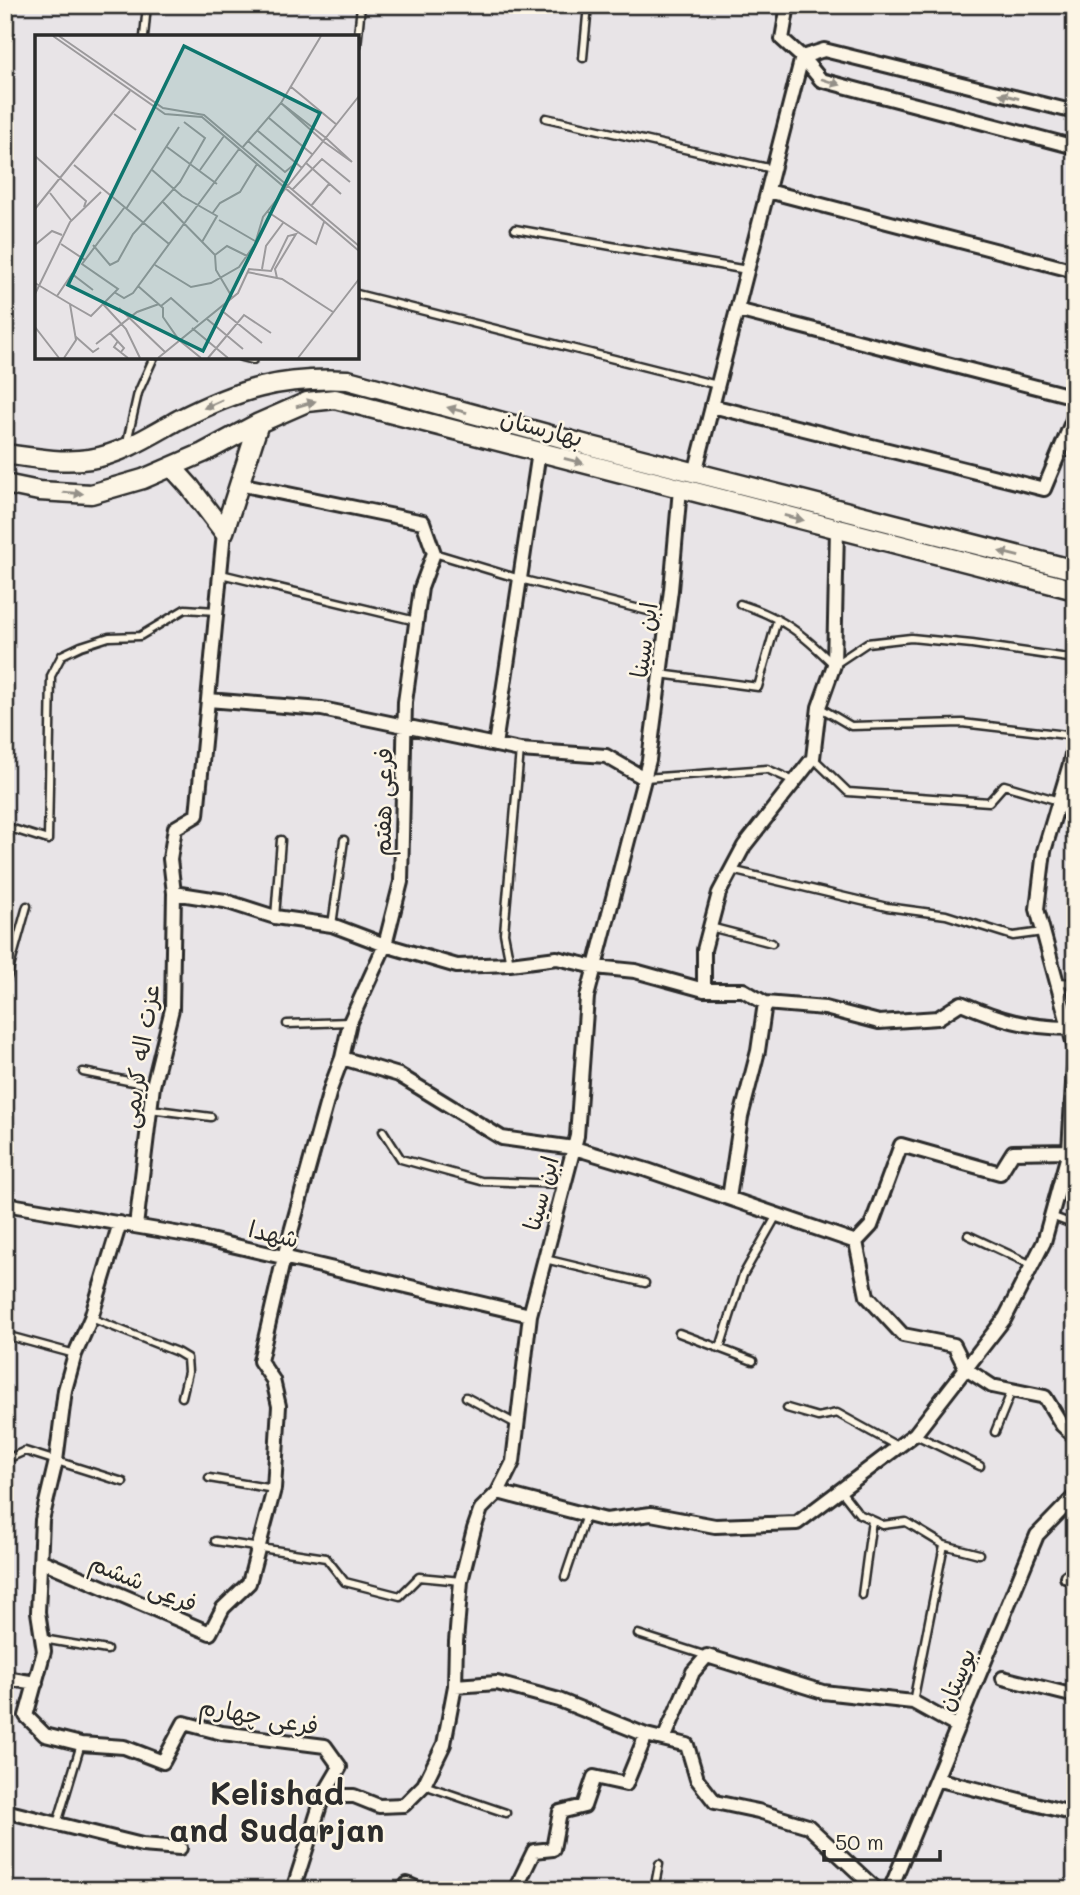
<svg xmlns="http://www.w3.org/2000/svg" width="1080" height="1895" viewBox="0 0 1080 1895" font-family="Mali,'Playpen Sans Arabic',sans-serif">
<rect width="100%" height="100%" fill="#e8e4e7"/>
<filter id="ink" filterUnits="userSpaceOnUse"><feTurbulence type="fractalNoise" baseFrequency=".0143" numOctaves="2"/><feDisplacementMap in="SourceGraphic" scale="14" xChannelSelector="R" yChannelSelector="G"/><feConvolveMatrix kernelMatrix="1 2 1 2 8 2 1 2 1" color-interpolation-filters="sRGB"/></filter>
<g filter="url(#ink)">
<g fill="none" stroke-linecap="round" stroke-linejoin="round">
<g stroke="#2b2b2b" stroke-width="11">
<path id="lane" d="M144,37L147,5
M357,46L361,5
M583,58L588,5
M546,118L773,169
M515,229L747,270
M357,294L717,385
M241,357L253,360L254,357
M127,442L138,393L154,357
M434,553L520,579L668,616
M221,574L416,621
M740,604C782,617 803,634 834,665L867,643L911,638L972,644L1075,659
M660,674L758,687L777,620
M819,707L851,726L962,723L1075,736
M813,758L848,792L989,802L1004,785L1059,801
M645,778L767,769L794,781
M5,838L10,828L48,840L51,676L62,655L81,646L109,637L140,636L185,609L216,611
M731,870L887,907L946,915L1013,936L1043,932
M275,917L281,840
M332,925L344,840
M710,927L772,943
M510,964L504,933L520,750
M1057,982L1075,983
M5,985L27,906
M287,1024L350,1022
M83,1072L153,1086
M150,1109L211,1117
M383,1131L401,1159L481,1181L564,1184
M1051,1216L1075,1225
M968,1235L1032,1265
M545,1259L645,1283
M91,1318L177,1352L187,1358L188,1372L182,1397
M679,1333L753,1361
M5,1335L75,1354
M720,1348L743,1275L777,1215
M466,1397L516,1424
M787,1408L818,1417L837,1413L897,1446
M995,1432L1012,1390
M916,1435L980,1466
M5,1460L25,1451L123,1482
M209,1478L274,1489
M841,1491L859,1514L883,1525L906,1522L944,1545L979,1554
M215,1541L326,1558L345,1582L400,1596L419,1577L461,1581
M565,1577L586,1515
M862,1595L872,1520
M638,1634L707,1656
M43,1639L107,1650
M913,1702L944,1545
M424,1785L506,1813
M57,1824L81,1744
M654,1890L659,1864"/>
</g>
<g stroke="#2b2b2b" stroke-width="18">
<path id="street" d="M1075,112L824,50L802,57L821,80L1075,147
M768,191L1075,271
M737,310L1075,397
M712,406L1044,489L1075,415
M695,473L802,57L782,39L788,5
M208,700L322,709L520,750L606,756L644,778
M495,745L539,452
M1059,801L1075,814
M174,893L225,901L275,917L332,925L385,945L457,966L510,964L557,958L595,967L635,971L704,990H743L765,1003L758,1051L741,1117L729,1198
M704,990V950L719,893L744,846L813,758L819,707L834,665L837,529
M765,1003L825,1008L879,1022L938,1018L961,1003C1001,1020 1025,1027 1069,1028
M342,1058L399,1075L502,1138L574,1148L647,1170L856,1242L867,1296L903,1335L954,1345L966,1369L992,1386L1045,1397L1062,1425L1075,1437
M5,1204L193,1236L530,1315
M120,1223L91,1318L75,1354L65,1390L56,1461L42,1520L38,1612L44,1651L26,1716L45,1735L81,1744L124,1747L163,1762L184,1723L222,1733L325,1746L340,1767L323,1796L293,1890
M136,1226L153,1086L172,1009L174,893L170,859L175,828L197,815L224,532
M856,1242L871,1226L901,1145L1000,1173L1013,1152L1069,1151
M498,1492L606,1520L651,1514L715,1526L797,1523L915,1434L1005,1318L1044,1242L1069,1151L1075,1049L1037,909L1044,851L1070,764L1075,739
M42,1561L210,1633L223,1608L249,1583L274,1489L279,1406L273,1380L260,1361L284,1257L331,1087L342,1058L350,1022L385,945L401,882L405,702L421,588L434,553L423,522L239,484
M1067,1577L1075,1579
M5,1678L36,1683
M1003,1678L1075,1696
M455,1686L497,1683L559,1700L646,1735L687,1745L697,1779L715,1802L758,1811L808,1826L877,1890
M664,1739L693,1672L707,1656L823,1692L913,1702L958,1727
M936,1779L1075,1814
M323,1796H354L379,1806L404,1805L424,1785L444,1744L455,1686L456,1642L461,1581L474,1529L481,1509L498,1492L513,1462L530,1315L577,1136L587,997L649,760L671,590L680,489
M5,1811L142,1845L180,1848
M407,1884L421,1890
M515,1890L534,1851L553,1849L560,1812L584,1806L594,1777L626,1784L646,1735
M890,1890L1037,1535L1075,1496"/>
</g>
<g stroke="#2b2b2b" stroke-width="23">
<path id="secondary" d="M5,454C34,458 61,463 90,459C122,454 151,435 178,420C239,389 279,377 348,380L591,446L1075,570
M172,467L190,487L224,532L259,423
M5,484L39,491L91,494L143,479L203,453L259,423L307,402L335,399L1075,590"/>
</g>
<use href="#lane" stroke="#fcf5e5" stroke-width="6"/>
<use href="#street" stroke="#fcf5e5" stroke-width="12"/>
<use href="#secondary" stroke="#fcf5e5" stroke-width="18"/>
</g>
<defs><path id="oneway-solid" d="M-6-.8H1V-3.2L6.5 0L1 3.2V.8H-6Z" transform="scale(1.75)"/></defs>
<g fill="#949088">
<use href="#oneway-solid" transform="translate(831 82) rotate(18)"/>
<use href="#oneway-solid" transform="translate(1009 96) rotate(-166)"/>
<use href="#oneway-solid" transform="translate(213 404) rotate(156)"/>
<use href="#oneway-solid" transform="translate(306 404) rotate(-16)"/>
<use href="#oneway-solid" transform="translate(457 410) rotate(-165)"/>
<use href="#oneway-solid" transform="translate(574 461) rotate(15)"/>
<use href="#oneway-solid" transform="translate(73 493) rotate(4)"/>
<use href="#oneway-solid" transform="translate(794 518) rotate(14)"/>
<use href="#oneway-solid" transform="translate(1009 554) rotate(-166)"/>
</g>
</g>
<g text-anchor="middle" dominant-baseline="central" stroke-width="5" stroke-linejoin="round" paint-order="stroke">
<g font-size="24" fill="#2b2b2b" stroke="#fcf5e5">
<text transform="translate(542 427) rotate(15)">بهارستان</text>
<text transform="translate(643 640) rotate(-82)">ابن سینا</text>
<text transform="translate(382 802) rotate(-89)">فرعی هفتم</text>
<text transform="translate(139 1056) rotate(-81)">عزت اله کریمی</text>
<text transform="translate(540 1193) rotate(-75)">ابن سینا</text>
<text transform="translate(274 1233) rotate(13)">شهدا</text>
<text transform="translate(144 1582) rotate(23)">فرعی ششم</text>
<text transform="translate(955 1679) rotate(-68)">بوستان</text>
<text transform="translate(259 1715) rotate(10)">فرعی چهارم</text>
</g>
<g font-size="32" font-weight="bold" fill="#2b2b2b" stroke="#fcf5e5">
<text x="277" y="1792">Kelishad<tspan x="277" dy="37">and Sudarjan</tspan></text>
</g>
</g>
<g transform="translate(35 35)">
<rect width="324" height="324" fill="#e8e4e7"/>
<path fill="none" stroke="#9c9a9c" stroke-width="2" d="M18,1L130,79L167,82L324,216M24,1L128,73L169,80L324,211M255,51L302,90M246,68L291,103L317,127L289,107ZM79,79L101,95M234,83L278,120M223,96L267,133M213,106L250,137L261,128M132,112L182,149M207,113L246,68L286,1M0,121L51,166L49,172M271,128L306,159M39,130L134,209M116,134L147,161L182,181L167,207M165,135L189,101M257,155L287,124L315,147M15,158L36,185M127,166L180,220L181,235L197,262M276,171L294,149M0,174L95,56M91,174L144,92M233,177L281,209L289,187M177,179L185,168L205,157L222,129M184,185L220,206M26,209L50,225M0,210L17,196L27,200M58,210L75,230L83,226L98,199L145,147L170,103L149,87M180,220L192,211L212,221M120,230L156,252L176,248L204,232L220,209L228,182L324,61M227,234L231,211L248,188M212,237L247,244L298,277M0,248L35,269L41,305L29,323M103,251L128,273V282L144,305L166,323M79,257L89,263L98,258L204,114M0,259L35,187L66,157M22,261L37,239L58,255M35,269L56,281L83,254L47,229L89,173M68,269L91,294L105,323M126,271L136,263L163,287M84,273L130,317M186,275L227,308M172,284L208,314M0,292L24,323M157,293L193,323M75,298L89,313L86,317M41,302L58,317L64,313M83,306L79,312L93,323M61,309L102,277L124,269M123,323L203,258L214,234L236,236L253,201L261,199L240,234L242,243M173,323L209,280L236,298M263,323L324,244"/>
<path fill="#0f766e" fill-opacity="0.15" stroke="#0f766e" stroke-width="3.5" d="M149,11L285,78L168,316L33,250Z"/>
<rect width="324" height="324" fill="none" stroke="#2b2b2b" stroke-width="3.5"/>
</g>
<rect width="1080" height="1895" fill="none" stroke="#fcf5e5" stroke-width="28"/>
<rect x="14" y="14" width="1052" height="1867" fill="none" stroke="#2b2b2b" stroke-width="2.5" filter="url(#ink)"/>
<path d="M824 1850v10h116v-10" fill="none" stroke="#2b2b2b" stroke-width="3.5"/>
<text x="835" y="1850" font-size="21" fill="#2b2b2b" stroke="#fcf5e5" stroke-width="5" paint-order="stroke">50 m</text>
</svg>
